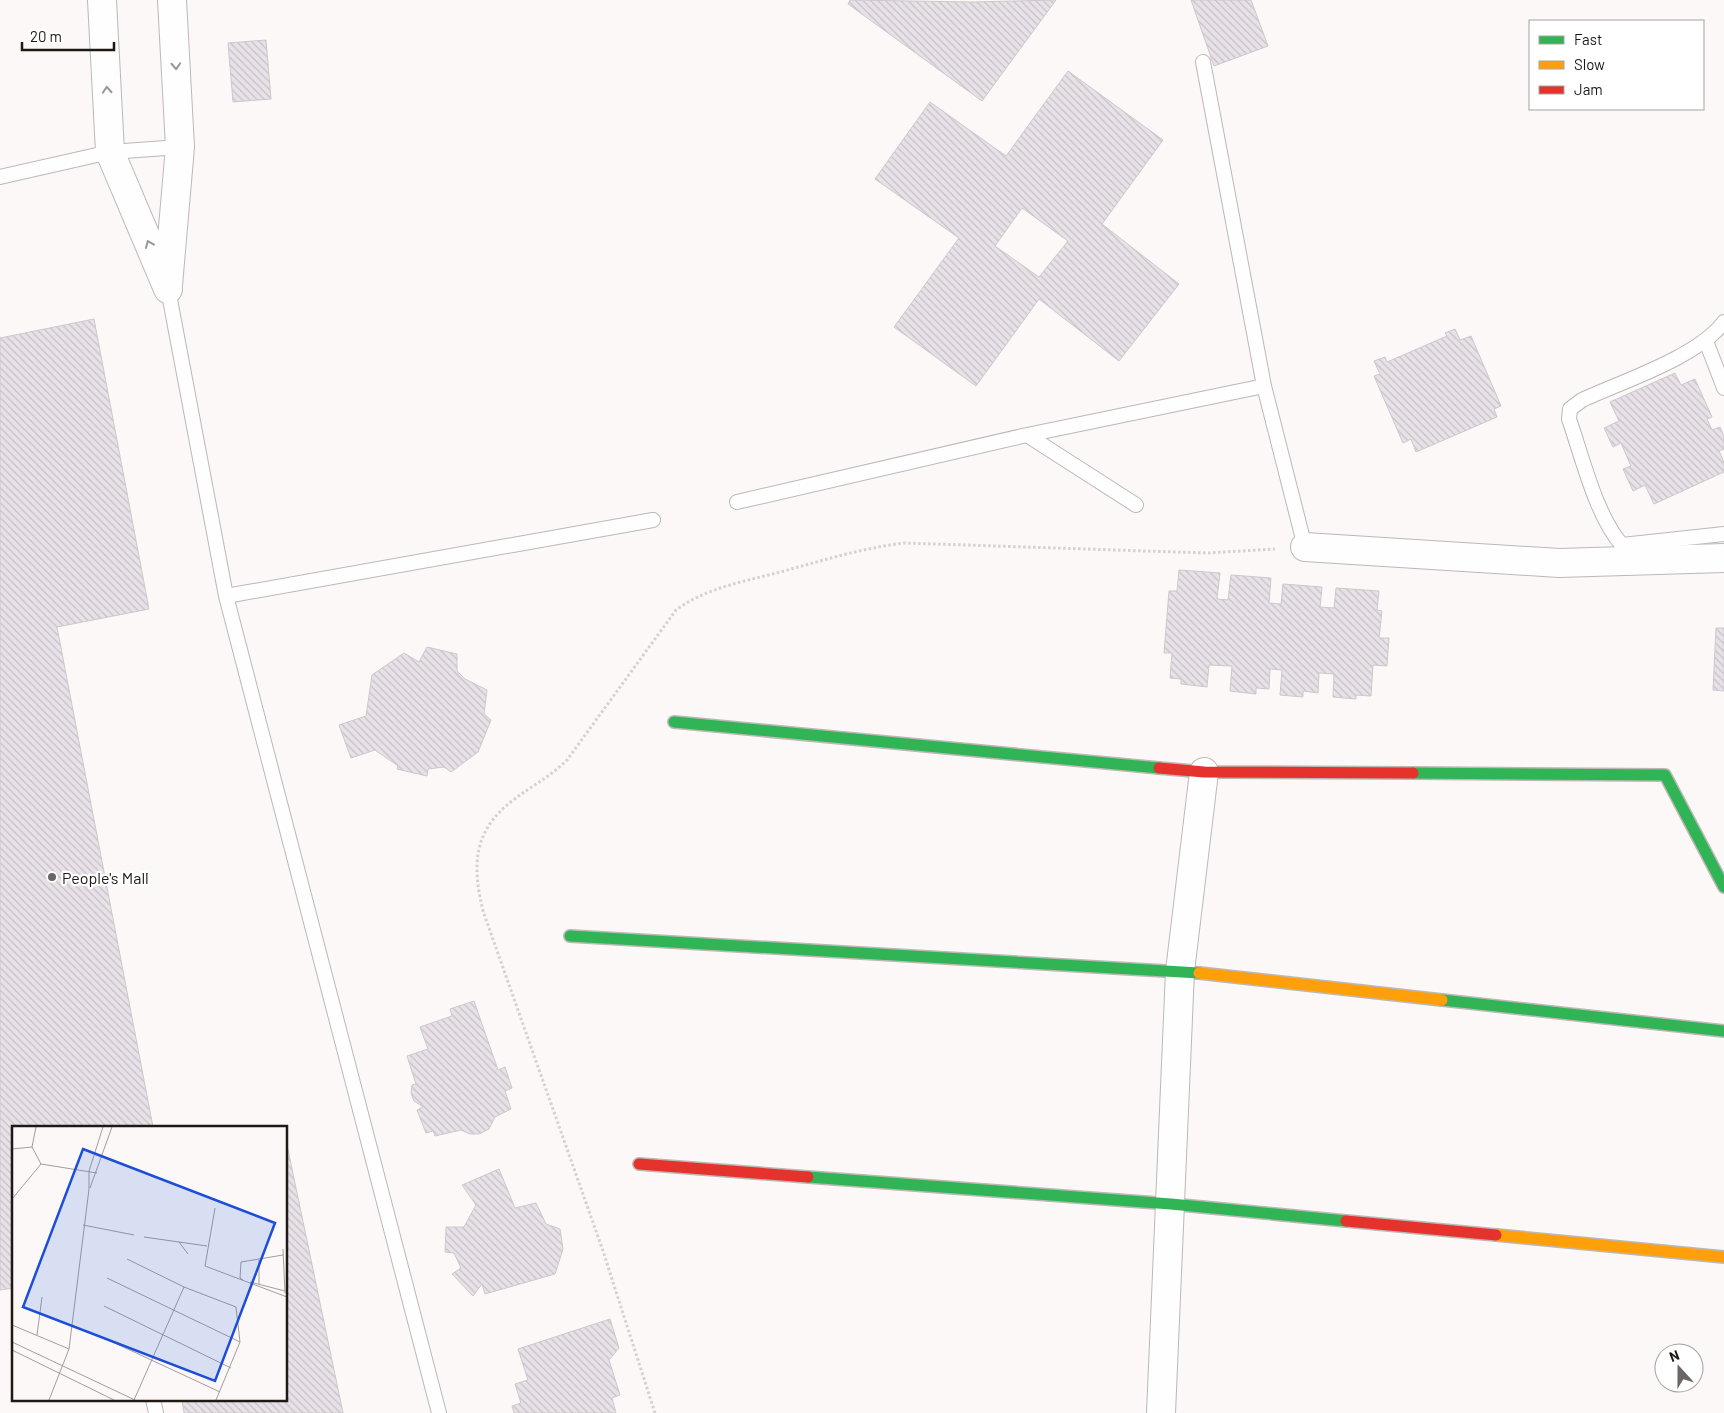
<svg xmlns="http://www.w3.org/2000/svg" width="1724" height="1413" viewBox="0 0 1724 1413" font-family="Barlow,sans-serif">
<defs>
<pattern id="building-back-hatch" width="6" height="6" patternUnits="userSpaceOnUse" patternTransform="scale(1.25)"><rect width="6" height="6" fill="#e9e1e8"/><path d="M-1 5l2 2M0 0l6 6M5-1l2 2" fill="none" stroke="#c7c0c6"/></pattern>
</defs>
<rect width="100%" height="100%" fill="#fbf8f7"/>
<path fill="url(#building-back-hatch)" stroke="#ccc9cb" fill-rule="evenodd" d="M850,0L972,2L1056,0L982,101L848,4Z
M1191,0H1251L1268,46L1214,66Z
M266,40L271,99L233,102L228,43Z
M1068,71L1163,140L1102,224L1179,284L1119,361L1039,299L976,386L894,327L959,238L875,179L930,102L1006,156ZM1022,208L1068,241L1039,277L995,246Z
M94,319L149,609L57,627L153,1127H14V1288L0,1290V338Z
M1455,329L1460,340L1471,336L1501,406L1494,409L1497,417L1416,452L1411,439L1403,443L1374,376L1380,374L1374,361L1385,357L1387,362L1447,336L1445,333Z
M1675,373L1681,385L1695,379L1712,417L1707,419L1712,430L1720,427L1724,436V449L1719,451L1724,462V472L1654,504L1645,485L1633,491L1623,469L1631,466L1621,443L1613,447L1604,428L1619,421L1610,402Z
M1179,570L1220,573L1217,599L1228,600L1231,575L1271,578L1269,603L1281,604L1283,584L1322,587L1320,607L1334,608L1336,588L1379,591L1377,610L1382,611L1379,638H1389L1387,666L1373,665L1371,696L1356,695V699L1333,697L1334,674L1319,673L1318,693L1303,691V697L1280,695L1282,670L1270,669L1269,689L1256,688V694L1230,691L1232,666L1209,665L1207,687L1181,684V679L1170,678L1172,653H1164L1169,591H1177Z
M1716,628H1724V691L1713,690Z
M427,647L457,654V671L465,679L487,690L484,714L491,720L478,752L451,772L444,767L428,769L427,776L397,769L398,766L375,750L351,758L339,725L366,716L372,675L404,653L419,662Z
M474,1001L498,1070L505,1067L512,1088L505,1091L511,1109L495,1117L489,1129L479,1134H470L461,1130L435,1136L433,1131L426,1133L417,1110L423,1107L414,1101L411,1093L412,1085L416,1084L407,1056L428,1049L420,1027L452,1016L450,1009Z
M286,1140L343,1413H184L182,1399H286Z
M499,1169L515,1208L536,1203L546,1224L560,1229L563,1249L555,1274L485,1294L482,1284L473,1296L452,1274L461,1268L454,1253L445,1252L446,1227H464L476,1205L462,1185Z
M610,1319L619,1348L609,1360L620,1395L612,1398L616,1413H514L512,1406L521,1403L515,1384L528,1380L518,1349Z"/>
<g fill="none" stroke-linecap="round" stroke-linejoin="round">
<g stroke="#bcb8b6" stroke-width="16">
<path id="lane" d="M1203,62L1264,386L1305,547
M0,177L110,152L180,147
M168,289L226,596L439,1413
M1724,322C1698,357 1623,381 1582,400L1570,409L1569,419C1582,456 1596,516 1622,545L1724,534
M1706,341L1724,388
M1027,435L1136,505
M737,502L1027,435L1264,386
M226,596L653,520
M153,1399L156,1413"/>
</g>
<g stroke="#bcb8b6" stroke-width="30">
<path id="street" d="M102,0L110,152L168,289
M168,285L180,147L172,0
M1305,547L1559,563L1724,558
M1161,1413L1180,971L1204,772"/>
</g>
<g stroke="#bcb8b6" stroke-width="14">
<path id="fast" d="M674,722L1159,768
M1413,773L1665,775L1724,887
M570,936L1199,973
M1442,1000L1724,1031
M808,1177L1171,1204L1346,1221"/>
</g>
<g stroke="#bcb8b6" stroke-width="14">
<path id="slow" d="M1199,973L1442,1000
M1496,1235L1724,1257"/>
</g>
<g stroke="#bcb8b6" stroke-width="14">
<path id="jam" d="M1159,768L1204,772L1413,773
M639,1164L808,1177
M1346,1221L1496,1235"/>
</g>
<path stroke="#d3d2d2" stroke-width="3" stroke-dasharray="2.5 2.5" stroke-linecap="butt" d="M655,1413L602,1248L483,911C472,866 473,831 512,801C531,786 549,778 567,760L676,610C707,587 747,581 784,571C824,560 863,548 904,543L1207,553L1275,549"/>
<use href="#lane" stroke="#fefefe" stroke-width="14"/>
<use href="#street" stroke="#fefefe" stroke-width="28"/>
<use href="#fast" stroke="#30b455" stroke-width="11"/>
<use href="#slow" stroke="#ff9f0a" stroke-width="11"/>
<use href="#jam" stroke="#e5322d" stroke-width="11"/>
</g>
<defs><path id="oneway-chevron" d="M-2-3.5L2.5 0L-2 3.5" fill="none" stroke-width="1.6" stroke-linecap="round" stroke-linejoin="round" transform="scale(1.25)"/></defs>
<g stroke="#9a9695">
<use href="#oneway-chevron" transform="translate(176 66) rotate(87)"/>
<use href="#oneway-chevron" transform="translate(107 90) rotate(-93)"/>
<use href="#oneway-chevron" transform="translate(149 244) rotate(-113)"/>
</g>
<circle fill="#6c6664" stroke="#fff" stroke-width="2" cx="52" cy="877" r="5"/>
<g text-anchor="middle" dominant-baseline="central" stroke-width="4.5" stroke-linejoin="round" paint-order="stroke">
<g font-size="16" fill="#1f1815" stroke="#fff" text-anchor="start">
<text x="62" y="877">People's Mall</text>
</g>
</g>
<g transform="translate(12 1126)">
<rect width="275" height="275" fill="#fbf8f7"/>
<path fill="none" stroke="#a39e9d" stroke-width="1" d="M20,21L24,1M0,23L20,21L29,38M78,62L100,1M0,73L29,38L85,47M203,82L193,140L275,171M71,99L122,109M132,111L195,120M167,116L176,128M271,123L273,167M115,133L172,161L224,181L228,216L204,274M95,152L228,216M231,154L228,152L229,136L271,129M238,156L273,165M247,158V134M92,180L219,242M0,199L57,223M25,209L30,171M92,212L208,266M0,216L123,274M0,224L102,274M37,274L57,223L77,63V45L91,1M122,274L172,161"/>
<path fill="#1d4ed8" fill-opacity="0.15" stroke="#1d4ed8" stroke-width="2.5" d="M71,23L263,97L203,255L11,181Z"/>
<rect width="275" height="275" fill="none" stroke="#1f1815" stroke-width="2.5"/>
</g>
<rect x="1529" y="20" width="175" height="90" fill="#ffffff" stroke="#a5a3a1"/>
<rect x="1539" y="36" width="25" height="8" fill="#30b455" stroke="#a5a3a1"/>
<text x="1574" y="45" font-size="15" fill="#1f1815">Fast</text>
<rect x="1539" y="61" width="25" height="8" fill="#ff9f0a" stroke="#a5a3a1"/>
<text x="1574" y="70" font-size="15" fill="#1f1815">Slow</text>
<rect x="1539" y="86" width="25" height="8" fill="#e5322d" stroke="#a5a3a1"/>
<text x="1574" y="95" font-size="15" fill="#1f1815">Jam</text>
<g transform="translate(1679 1368) rotate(339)"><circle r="24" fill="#ffffff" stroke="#a5a3a1"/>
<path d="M0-4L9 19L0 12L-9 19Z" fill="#6c6664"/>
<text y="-8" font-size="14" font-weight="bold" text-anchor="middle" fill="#1f1815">N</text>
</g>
<path d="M22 42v8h92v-8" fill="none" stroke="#1f1815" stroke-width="2.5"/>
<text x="30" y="42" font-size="15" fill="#1f1815" stroke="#ffffff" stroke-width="4" paint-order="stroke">20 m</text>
</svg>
